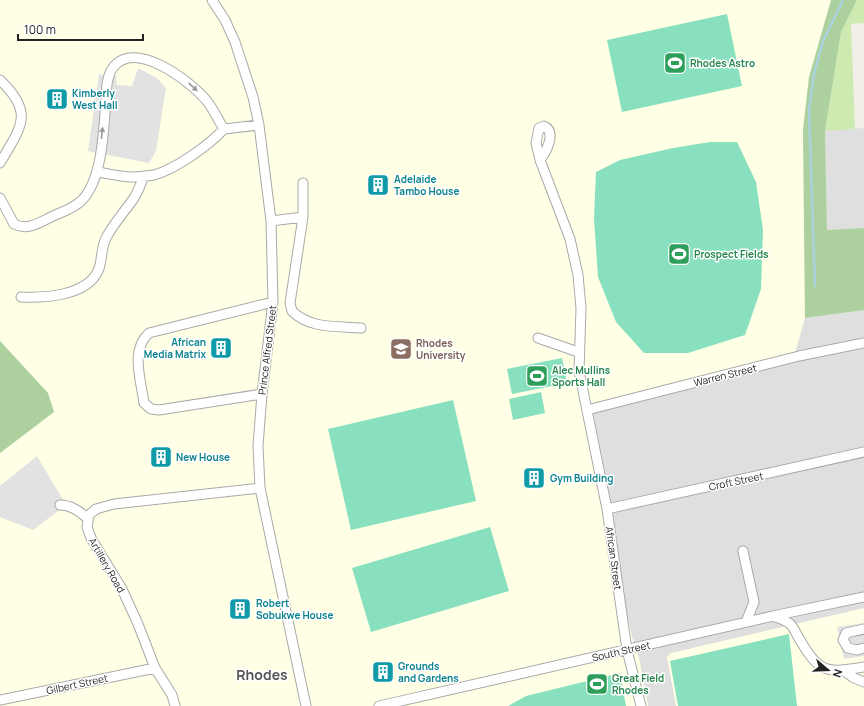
<svg xmlns="http://www.w3.org/2000/svg" width="864" height="706" viewBox="0 0 864 706" font-family="Manrope,sans-serif">
<rect width="100%" height="100%" fill="#f2efe9"/>
<path fill="#e0dfdf" d="M864,128V228L827,230L825,131Z
M864,310V706H648L639,658L632,637L583,409L794,356L805,318Z"/>
<path fill="#ffffe5" d="M0,0H831L809,77L803,130L805,318L794,356L583,409L632,637L639,658L648,706H0V453L54,412L48,393L0,341Z
M864,608V706H676L667,657L671,653Z"/>
<path fill="#cdebb0" d="M857,0H864V23L851,24L855,129L825,131L841,32Z"/>
<path fill="#add19e" d="M831,0H857L841,32L825,131L827,230L864,228V310L805,318L803,130L809,77Z
M0,341L48,393L54,412L0,453Z"/>
<path fill="#88e0be" d="M727,14L742,86L622,112L607,40Z
M710,142H737L756,182L763,230L761,289L745,335L688,353H644L616,322L598,277L594,218L596,172L620,160L673,148Z
M562,358L567,383L512,394L507,369Z
M541,392L545,413L513,420L509,399Z
M453,400L476,501L351,530L328,429Z
M490,527L509,591L371,632L352,568Z
M789,634L797,706H678L670,661Z
M620,673L626,706H508L526,696Z"/>
<path fill="#e2e2e2" d="M138,68L157,78L166,88L156,151L149,163L88,151L99,74L116,76L117,85L132,86Z
M37,456L66,505L33,530L0,517V486Z
M864,623V656L844,659L837,627Z"/>
<g fill="none" stroke-linecap="round" stroke-linejoin="round">
<path stroke="#aad3df" stroke-width="2.5" d="M815,286L809,110L814,74L823,41L843,0"/>
<g stroke="#a9a9a9" stroke-width="11">
<path id="minor" d="M212,0L225,20L235,42L253,97L259,125L271,221L273,302L262,394L258,446L260,488L306,706
M0,80C35,113 21,127 0,163
M540,160C546,152 557,132 544,126L539,128L536,143L540,160L570,239L578,275L581,308L579,371L607,509L627,650L641,706
M98,172C109,174 121,177 132,177C139,177 147,176 154,175C176,169 209,145 224,129L259,125
M0,198L14,224C27,231 39,223 51,217C61,212 73,209 81,201C105,179 104,116 107,84C108,79 109,73 112,69C133,37 190,81 206,100C213,108 218,120 224,129
M303,217L290,303L292,311C310,329 336,326 361,328
M271,221L303,217V183
M21,297C45,298 86,296 98,271C103,260 100,249 107,236C115,222 125,211 134,198C138,192 141,183 144,176
M538,338L578,352
M262,394L159,410L151,409L144,403C141,380 130,350 149,333L273,302
M587,410L799,356L864,343
M60,505C71,505 79,511 87,518
M607,509L864,452
M743,551L754,602L746,622
M773,616C778,618 786,620 790,624C794,627 797,636 800,640C820,674 827,673 864,667
M864,629L846,633L843,640L848,648L857,650L864,648
M843,670L854,678L864,682
M0,700L155,668
M175,706L172,695L155,668L138,624L122,589L91,538L87,527L89,515L96,509L114,504L260,488
M379,706L773,616L864,597"/>
</g>
<use href="#minor" stroke="#fff" stroke-width="9"/>
</g>
<defs><path id="oneway-solid" d="M-6-.8H1V-3.2L6.5 0L1 3.2V.8H-6Z"/></defs>
<g fill="#9c9c9c">
<use href="#oneway-solid" transform="translate(193 87) rotate(43)"/>
<use href="#oneway-solid" transform="translate(102 133) rotate(-84)"/>
</g>
<defs>
<g id="stadium-square" transform="scale(1.15)"><rect x="-9" y="-9" width="18" height="18" rx="4" fill="#2e9e5b" stroke="#fff"/><path d="M0-5a6.5 5 0 1 0 0 10a6.5 5 0 1 0 0-10ZM-3.5-1.8h7v3.6h-7Z" fill="#fff"/></g>
<g id="building-square" transform="scale(1.15)"><rect x="-9" y="-9" width="18" height="18" rx="4" fill="#0f9aa8" stroke="#fff"/><path d="M-4-6H4V6H1V3H-1V6H-4ZM-2.5-4.3h1.7v1.8h-1.7ZM.8-4.3h1.7v1.8H.8ZM-2.5-1h1.7V.8h-1.7ZM.8-1h1.7V.8H.8Z" fill="#fff"/></g>
<g id="university-square" transform="scale(1.15)"><rect x="-9" y="-9" width="18" height="18" rx="4" fill="#8d6e63" stroke="#fff"/><path d="M0-5L7-2L0 1L-7-2ZM-4 1L0 2.5L4 1V4Q0 6-4 4Z" fill="#fff"/></g>
</defs>
<g fill-rule="evenodd">
<use href="#stadium-square" x="675" y="63"/>
<use href="#building-square" x="57" y="99"/>
<use href="#building-square" x="378" y="185"/>
<use href="#stadium-square" x="679" y="254"/>
<use href="#building-square" x="221" y="348"/>
<use href="#university-square" x="401" y="349"/>
<use href="#stadium-square" x="537" y="376"/>
<use href="#building-square" x="161" y="457"/>
<use href="#building-square" x="534" y="478"/>
<use href="#building-square" x="240" y="609"/>
<use href="#building-square" x="383" y="672"/>
<use href="#stadium-square" x="597" y="684"/>
</g>
<g text-anchor="middle" dominant-baseline="central" stroke-width="3" stroke-linejoin="round" paint-order="stroke">
<g font-size="10" font-weight="bold" fill="#27864d" stroke="#fff" text-anchor="start">
<text x="690" y="63">Rhodes Astro</text>
<text x="694" y="254">Prospect Fields</text>
<text x="552" y="370">Alec Mullins<tspan x="552" dy="12">Sports Hall</tspan></text>
<text x="612" y="678">Great Field<tspan x="612" dy="12">Rhodes</tspan></text>
</g>
<g font-size="10" font-weight="bold" fill="#0d838f" stroke="#fff" text-anchor="start">
<text x="72" y="93">Kimberly<tspan x="72" dy="12">West Hall</tspan></text>
<text x="394" y="179">Adelaide<tspan x="394" dy="12">Tambo House</tspan></text>
<text x="206" y="342" text-anchor="end">African<tspan x="206" dy="12">Media Matrix</tspan></text>
<text x="176" y="457">New House</text>
<text x="550" y="478">Gym Building</text>
<text x="256" y="603">Robert<tspan x="256" dy="12">Sobukwe House</tspan></text>
<text x="398" y="666">Grounds<tspan x="398" dy="12">and Gardens</tspan></text>
</g>
<g font-size="10" font-weight="bold" fill="#785e54" stroke="#fff" text-anchor="start">
<text x="416" y="343">Rhodes<tspan x="416" dy="12">University</tspan></text>
</g>
<g font-size="10" fill="#222" stroke="#fff">
<text transform="translate(267 350) rotate(-83)">Prince Alfred Street</text>
<text transform="translate(725 375) rotate(-14)">Warren Street</text>
<text transform="translate(736 481) rotate(-12)">Croft Street</text>
<text transform="translate(614 558) rotate(82)">African Street</text>
<text transform="translate(107 565) rotate(60)">Artillery Road</text>
<text transform="translate(621 651) rotate(-13)">South Street</text>
<text transform="translate(77 684) rotate(-12)">Gilbert Street</text>
</g>
<g font-size="14" font-weight="bold" fill="#555" stroke="#fff">
<text x="262" y="674">Rhodes</text>
</g>
</g>
<g transform="translate(828 670) rotate(109)" stroke="#ffffff" stroke-width="3" paint-order="stroke">
<path d="M0-3L7 15L0 10L-7 15Z" fill="#222222"/>
<text y="-6" font-size="11" font-weight="bold" text-anchor="middle" fill="#222222">N</text>
</g>
<path d="M18 34v6h125v-6" fill="none" stroke="#222222" stroke-width="2"/>
<text x="24" y="34" font-size="12" fill="#222222" stroke="#ffffff" stroke-width="3" paint-order="stroke">100 m</text>
</svg>
